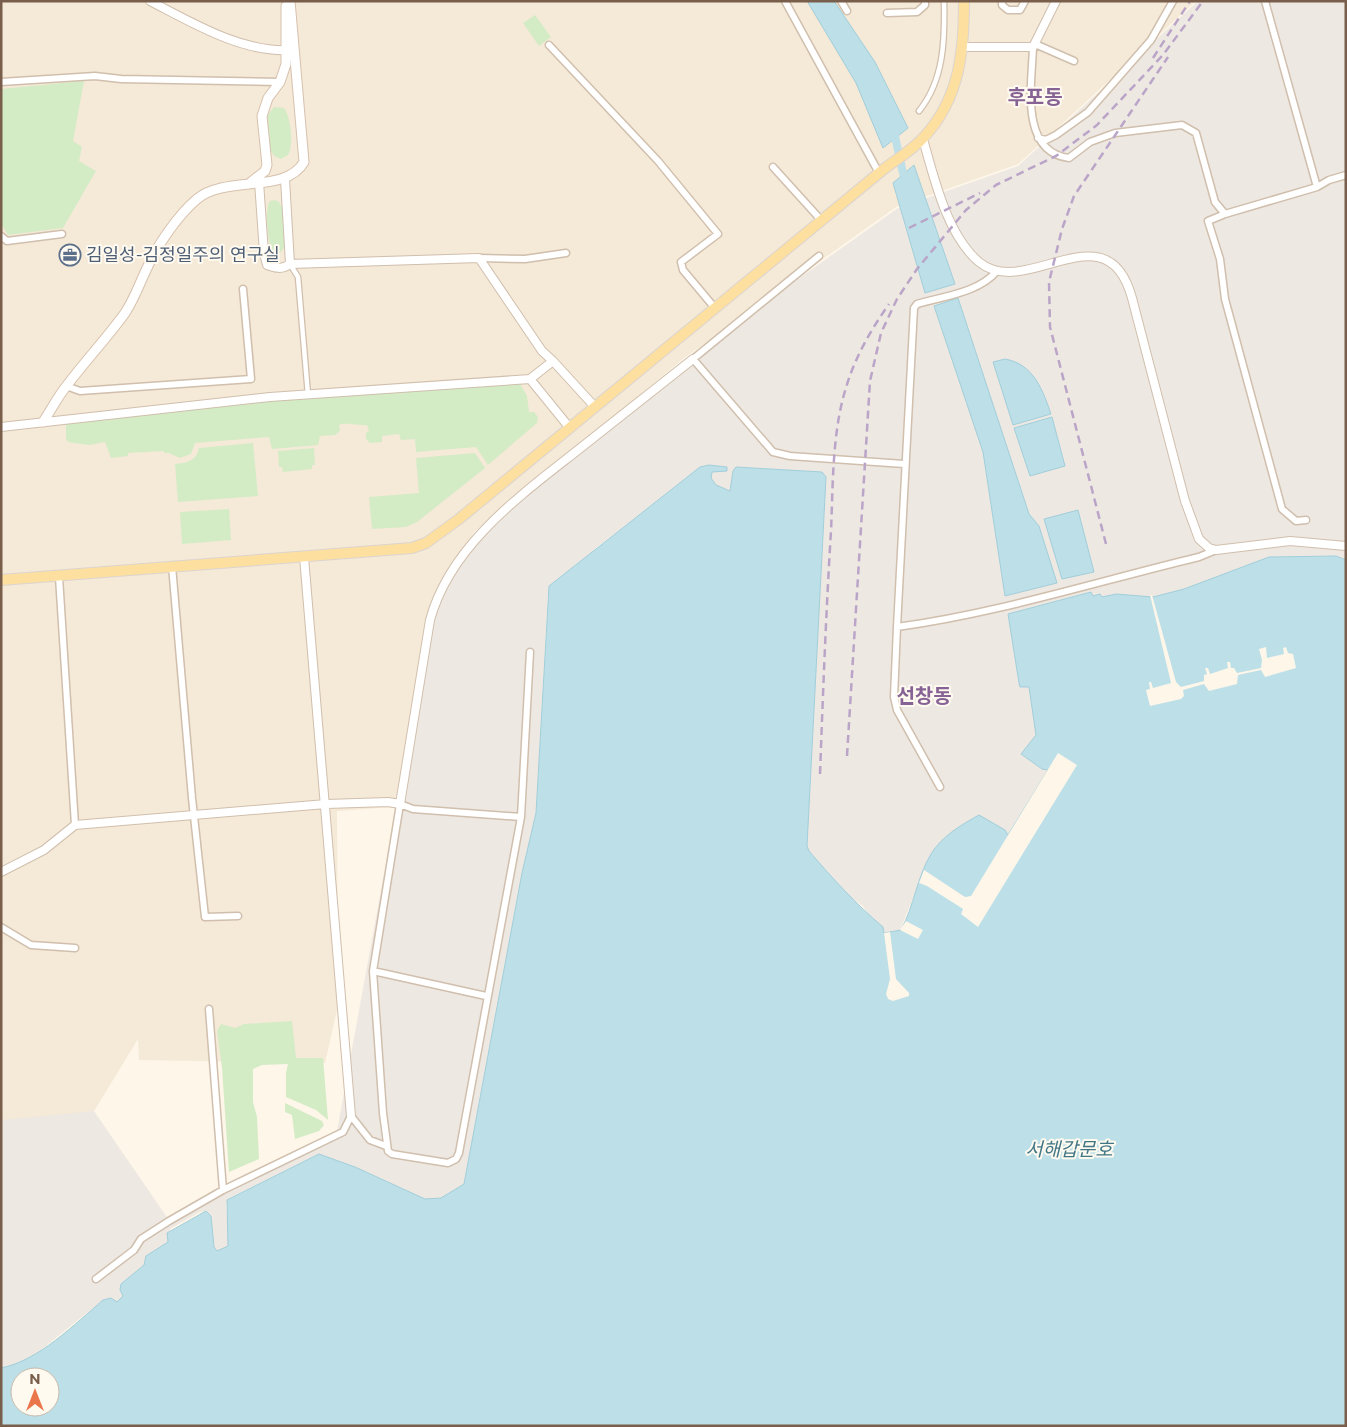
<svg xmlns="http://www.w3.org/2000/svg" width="1347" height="1427" viewBox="0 0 1347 1427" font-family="Montserrat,'Noto Sans KR',sans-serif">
<rect width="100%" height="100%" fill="#fdf6e9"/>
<path fill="#f5e9d7" d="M1,1H1196L1018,164L896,207L684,358L474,532L435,594L394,807L337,811L338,1005L325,1063L139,1060L138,1039L94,1111L1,1131Z"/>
<path fill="#eee8e2" d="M1198,1H1346V560L1336,556L1269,557L1184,589L1153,597L1116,594L1102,597L1092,596L1091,592L1009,614L1019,683L1029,687L1036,730L1034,739L1021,754L1048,770L1008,835L931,854L900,930L884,933L879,923L870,917L863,906L849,896L809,851L807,846L826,477L821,472L736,467L731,491L716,485L711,478L712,472L725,466H703L597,547L548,592L536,813L522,873L464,1184L441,1198L425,1199L355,1167L319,1154L230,1198L226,1204L229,1235L228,1246L222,1250L217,1251L214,1247L211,1216L206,1211L198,1213L170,1229L168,1242L146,1256L144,1265L120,1290L123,1297L121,1299L117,1302L103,1300L37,1353L20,1377V1407L1,1426V1120L94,1111L171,1223L337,1131L435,594L474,537L684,360L898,208L1018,166Z"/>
<path fill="#d3ecc6" d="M535,15L551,37L539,46L523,23Z
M84,81L73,141L82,147L79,161L96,171L63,228L8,235L1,224V89Z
M274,107L284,108C291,117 294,146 288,155L281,159L274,156L270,149L267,116Z
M275,200L279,202L282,207L286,245L280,253L273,252C268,245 264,208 270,201Z
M519,382L527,396L529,412H534L538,417L537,423L488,465L476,447L416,452L415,439L401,440L399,434L382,436V442L370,443L366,439V433L369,431L367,425C359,426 346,422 339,425L340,431L335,435L320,436L318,445L272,449L269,437L195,443L191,454L180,458L169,453H164V451L128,453V456L111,458L105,442L89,445L68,442L66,438V423L270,401Z
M253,443L258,496L178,502L175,464C187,463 196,461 199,448Z
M314,448L315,465H312V469L283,472L282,467H279L278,451Z
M475,453L485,468L417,522L406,527L372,529L369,497L419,493L416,458Z
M229,509L231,540L182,544L180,512Z
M292,1021L296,1058H323L328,1120L316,1110L286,1097V1073L288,1064L262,1065L253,1069V1102L257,1117L259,1159L229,1172L222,1068L217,1031L221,1024L235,1028L244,1024Z
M285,1103L322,1121L324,1125L319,1131L295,1139L292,1115L285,1112Z"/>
<path fill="#bcdfe8" stroke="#a1ceda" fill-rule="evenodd" d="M807,1H834L875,62L908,128L883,148L856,83Z
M914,165L955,284L925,293L893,183Z
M958,298L1029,514L1039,526L1057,583L1005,596L983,452L934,306Z
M1005,359C1034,364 1043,391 1051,414L1013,425L993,362Z
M1052,417L1065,466L1030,476L1014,428Z
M709,465L727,467V471L712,472L711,478L716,485L730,491L733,471L736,467L822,472L826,477L807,846L809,851C832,878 857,905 883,927L884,933L901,930C914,906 917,877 931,854C942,836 961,825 979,815L1005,830L1008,835L1048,770L1042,769L1021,754L1036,735L1029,687H1020L1019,683L1008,614L1091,592L1093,596L1100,594L1102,597L1116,594L1153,597L1184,589L1269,557L1336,556L1346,560V1426H1V1368C38,1361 75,1324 103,1300L111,1298L117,1302L123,1296L120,1290L121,1284L144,1265L146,1256L168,1242L167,1233L206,1211L211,1216L214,1247L217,1251L228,1246L227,1200L319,1154L355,1167L425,1199L441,1198L464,1184L522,873L536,813L549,586L700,467ZM20,1377H50V1407H20Z
M1078,510L1094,572L1062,579L1044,519Z"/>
<path fill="#fdf6e9" d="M1150,595H1152L1176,682L1181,687L1204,681V675L1207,674L1205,668H1208L1210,674L1228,668L1227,662H1230L1231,668H1234L1237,673L1261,668L1262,660L1259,649L1266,647L1267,658L1284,654L1283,648L1286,647L1288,653L1293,654L1296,668L1265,677L1261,670L1238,675L1237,684L1209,691L1204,684L1183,690L1184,696L1181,699L1150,706L1146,690L1150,689L1149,682H1151L1153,688L1171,683Z
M1058,753L1077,765L978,927L961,914L963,909L927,886L919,883L924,870L965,897L971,896Z
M906,921L923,930L918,939L900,930Z
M890,932L896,979L909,993V996L893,1001L888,999L886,994L890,979L884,933Z"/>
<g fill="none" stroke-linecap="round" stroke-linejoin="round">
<path stroke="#bcdfe8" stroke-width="8" d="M893,127L903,173"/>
<g stroke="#d0bfad" stroke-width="7">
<path id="pedestrian" d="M919,111C944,80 945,40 944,1
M290,264L298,277L308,395"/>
</g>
<g stroke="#d0bfad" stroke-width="9">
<path id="minor" d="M785,1L879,173
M841,1L847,11
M1002,1V5L1008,10H1020L1025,1
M1265,1L1317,187
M887,13L917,12L925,5V1
M1035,44L1074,61
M549,45L658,161L718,234L681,262L683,270L714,307
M1033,47C1032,82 1019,152 1069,158L1090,142L1115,133L1182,125L1196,133L1215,202L1225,214L1317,187L1329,180L1346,175
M1,82L95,76L121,79L280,82
M1038,138L1046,140L1056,135L1088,112L1151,40L1173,1
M773,167L821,220
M1225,214L1208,221L1220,259L1225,299L1282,509L1296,521L1306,520
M1,236L7,241L62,234
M819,256L693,359L773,452L790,456L904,464
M479,258L525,259L566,253
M66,386L80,391L251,379L243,289
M172,566L192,798L205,917L238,916
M59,577L75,825
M897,627L914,308L917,304C944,296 978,293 997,271
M940,787L897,710L894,697L897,627C999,613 1099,581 1199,557L1216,550
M521,817L413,809L400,804L373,971L383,1113L388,1151L392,1154L448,1163L456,1159L459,1153L521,817L530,652
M1,927L31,945L75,948
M373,971L486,996
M209,1009L223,1190
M96,1279L134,1250L141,1239L169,1221L223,1190L343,1132L351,1116L370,1140L386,1146"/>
</g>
<g stroke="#d0bfad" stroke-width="10">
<path id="tertiary" d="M150,1C191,22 242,53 290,50
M963,47H1033L1056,1
M923,139C934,178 947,235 979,262C1026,301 1107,206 1132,298L1185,501L1199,539L1209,548L1216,550L1290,541L1346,546
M285,179L290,264
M259,182L264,253L267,265C275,268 282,270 290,264L479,258L542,351L553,361
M1,427L270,397L530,379
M569,427L530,379L553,361L595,407
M304,557L351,1116
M1,872L44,850L75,825L326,804L388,802L400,804L430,620C451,543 524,493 583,446C620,417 656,388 693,359"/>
</g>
<g stroke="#d6c1ad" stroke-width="11">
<path id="secondary" d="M251,182L265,171L267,165L262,116L268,98L280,82L286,64V6
M43,422C51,410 58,396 68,384C86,360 107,338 125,313C135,298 140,282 148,266C158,244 179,214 197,199C226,175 286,194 304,162L290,1"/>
</g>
<g stroke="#dcd5d0" stroke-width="12">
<path id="primary" d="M1,580L412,548L426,543L459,519L879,173C893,161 912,151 924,137C960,98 964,51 964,1"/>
</g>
<use href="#pedestrian" stroke="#fff" stroke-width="4.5"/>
<use href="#minor" stroke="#fff" stroke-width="6"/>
<use href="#tertiary" stroke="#fff" stroke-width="8"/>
<use href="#secondary" stroke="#fff" stroke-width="9"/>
<use href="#primary" stroke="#fddfa0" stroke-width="10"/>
<path stroke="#baa5c8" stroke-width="2.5" stroke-dasharray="8 5" stroke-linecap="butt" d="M1153,58L1190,1
M909,228L980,193
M1106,544L1050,327L1049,282L1062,229L1074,196L1168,57
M847,756L870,381L881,333L897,299L917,269L966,210L996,185L1056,156L1097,125L1163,55L1203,1
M820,774C823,693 826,612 831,531C833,486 832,435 845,391C854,359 870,331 889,304"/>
</g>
<defs>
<g id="office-ring" transform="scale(1.125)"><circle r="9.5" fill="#fffaf0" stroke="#5c6f8a" stroke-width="1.5"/><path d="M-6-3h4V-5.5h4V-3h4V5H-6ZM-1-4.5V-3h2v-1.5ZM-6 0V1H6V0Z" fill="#5c6f8a"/></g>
</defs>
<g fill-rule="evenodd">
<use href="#office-ring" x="70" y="255"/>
</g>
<g text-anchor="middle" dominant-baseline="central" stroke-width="4" stroke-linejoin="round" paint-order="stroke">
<g font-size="18" fill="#4e5e75" stroke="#fffaf0" text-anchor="start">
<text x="86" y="255">김일성-김정일주의 연구실</text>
</g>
<g font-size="19" font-style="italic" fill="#407786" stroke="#fffaf0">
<text x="1069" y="1149">서해갑문호</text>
</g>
<g font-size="20" font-weight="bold" fill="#876395" stroke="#fffaf0">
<text x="1035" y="97">후포동</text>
<text x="924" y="696">선창동</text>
</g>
</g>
<rect width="1347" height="1427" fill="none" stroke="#795e4b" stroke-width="5"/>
<g transform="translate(35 1392)"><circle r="24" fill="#fffaf0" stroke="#c9bcae"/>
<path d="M0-4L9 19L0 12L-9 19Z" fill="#ea764b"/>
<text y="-8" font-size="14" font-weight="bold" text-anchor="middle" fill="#795e4b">N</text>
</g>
</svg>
